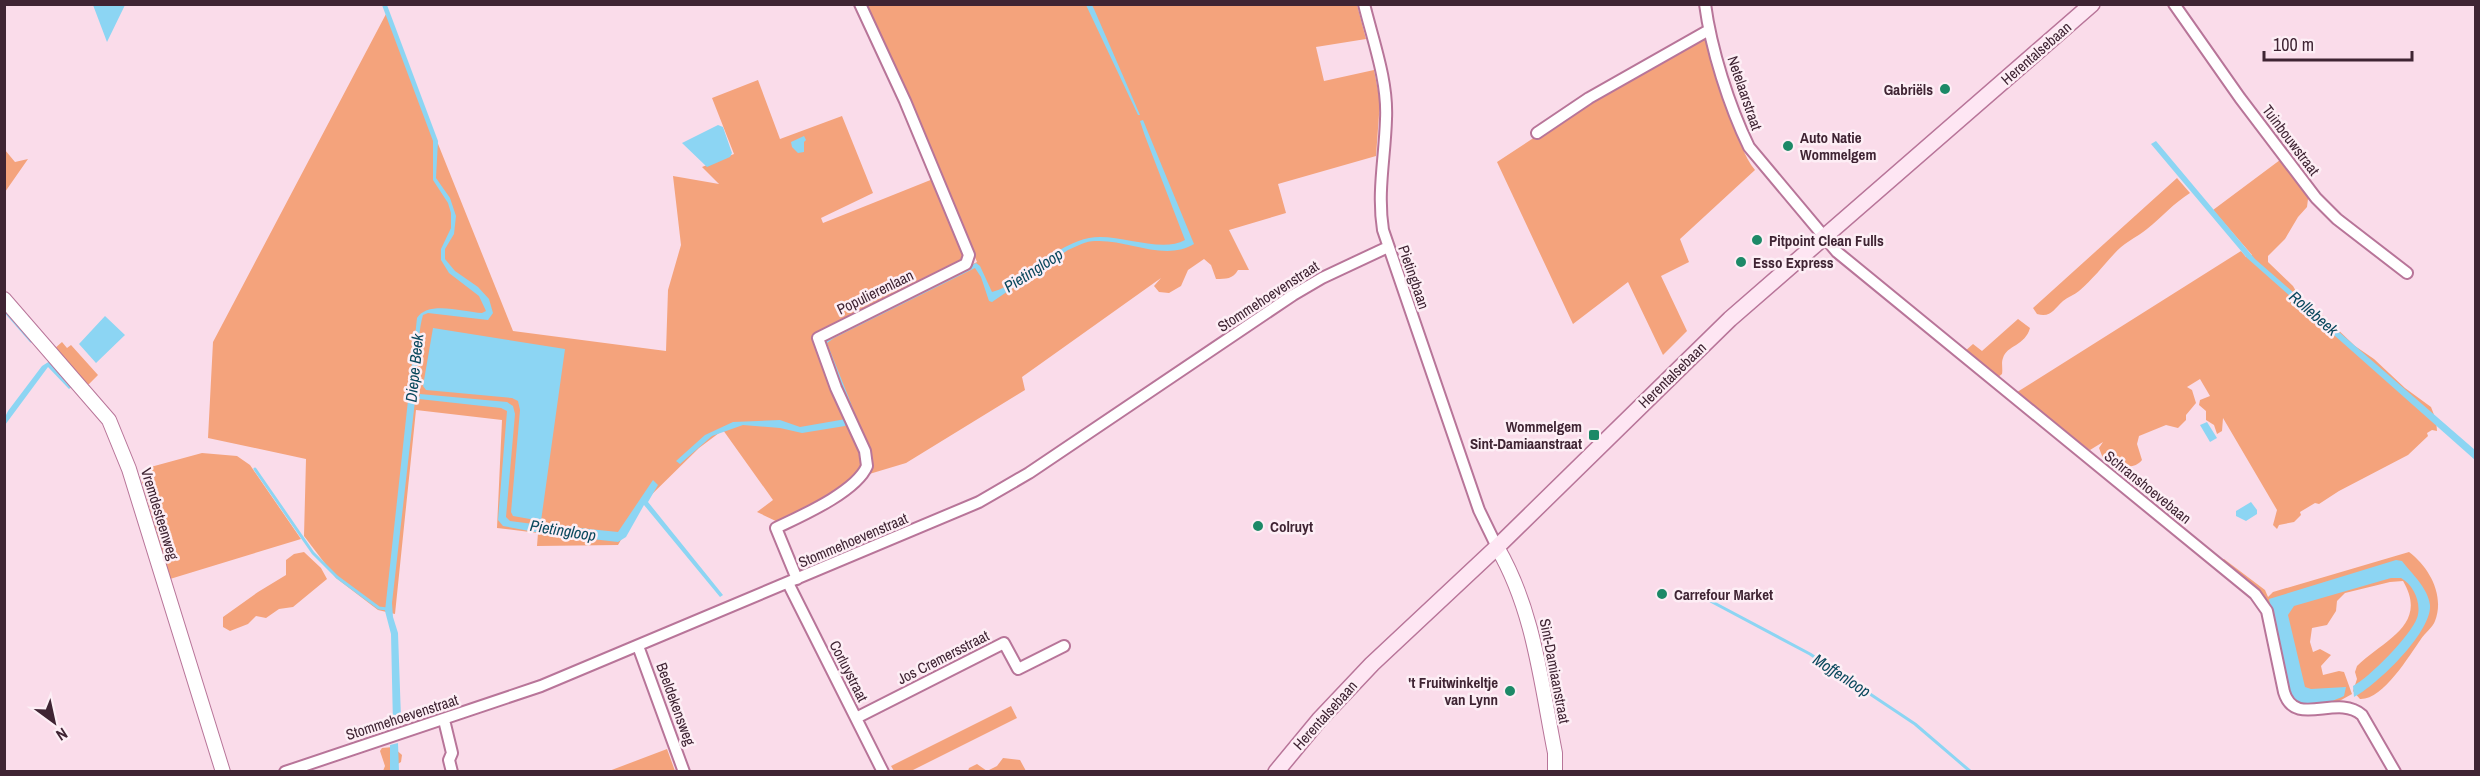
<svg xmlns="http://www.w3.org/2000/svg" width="2480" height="776" viewBox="0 0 2480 776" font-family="'Archivo Narrow',sans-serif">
<rect width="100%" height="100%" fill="#fadcea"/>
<path fill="#f4a37c" d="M865,5H1357L1366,39L1316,47L1324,81L1374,70L1380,101L1376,156L1278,184L1286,213L1229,230L1249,270H1238C1233,279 1226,279 1216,279L1211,265L1204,259L1188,270L1181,286L1169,293L1159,292L1154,286L1161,278L1022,377L1025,390L906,463L866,475L870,463L823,339L977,262L907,93Z
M386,14L513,331L666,351L668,290L681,245L673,176L719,184L702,167L734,154L712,98L758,80L780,139L842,116L873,193L821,218L823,223L933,179L963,252L961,261L821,332L861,450C862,454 864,460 863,463C858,484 799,513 780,523L757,512L773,500L723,430L699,448L641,505L618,545L537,546L538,533L497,528L502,420L416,410L395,614L378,610L336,578L304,536L306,459L208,438L213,342Z
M1705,36L1709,40C1719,74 1735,146 1755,170L1680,239L1689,262L1661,276L1687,331L1663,355L1628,282L1573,324L1497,162L1588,102Z
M5,150L15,162L28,159L5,192Z
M2284,157L2313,193L2308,199L2307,207L2298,217L2285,239L2268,256V262L2293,286L2302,302L2310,303L2355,346L2374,359L2405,388L2431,407L2436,420L2437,431L2432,430L2427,433L2428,436L2408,455L2339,491L2319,504L2315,503L2300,512L2301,515L2294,522L2279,525L2277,529L2273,525L2277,510L2223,418L2222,431L2217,434L2214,425L2206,420V411L2199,405L2200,400L2210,396L2200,379L2187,387L2192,390L2196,403L2186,415V420L2178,428L2166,425L2139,436L2137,444L2142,460C2131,473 2118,462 2104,461L2099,448L2103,442L2090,450L2014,394L2241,251L2246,257L2252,255L2213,210Z
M2177,178L2190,193C2174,203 2162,217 2147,229C2137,237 2122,244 2114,254C2103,266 2092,280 2079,291C2074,295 2068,297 2063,301C2054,309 2051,318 2037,314L2033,308Z
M2018,319L2030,328C2025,346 2007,345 2003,358C2001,363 2003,369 2002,374L1997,378L1964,352L1973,344L1982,351Z
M62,342L67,348L71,345L98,375L89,384H84L54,349Z
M202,453L237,456L250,465L301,539L170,579L140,475L143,470L147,468Z
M304,552L321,568L327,579L293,607L279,609L266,618L256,616L248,624L230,631L223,627V617L258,592L286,575V560L294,554Z
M2409,552C2429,567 2445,595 2435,621C2433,627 2425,633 2421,639C2409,656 2383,700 2360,699L2353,691L2357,679L2355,672L2357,666C2384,640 2429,625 2403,581L2390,582L2345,593L2337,601L2336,611L2327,625L2312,628L2310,642L2313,652L2320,649L2331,655L2321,666L2323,675L2339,671L2344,672L2352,694L2334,704L2312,708L2278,654L2266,601L2221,561L2224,559L2265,590L2268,597L2273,592Z
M1011,706L1017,718L911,771H894L891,766Z
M393,747L402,755L401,762L396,765L397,771H383L385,766L380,751L382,748Z
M667,749L675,771H609Z
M1003,758L1020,760L1026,771H968L969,768L977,764L987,771L997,766Z"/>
<path fill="#8cd5f3" d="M93,5H125L107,42Z
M382,5H387L438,141L436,178L450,198L456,216L454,234L445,249V259L455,271L478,287L489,299L493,313L488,320L428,313L423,315C420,326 418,337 421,347L418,353L416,392L392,603L393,617L398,633L401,718L400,722L393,725L391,634L385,611L417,318C428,300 464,312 482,313L486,311L479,296L449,273L441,260V249L451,228V213L448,203L433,180V141Z
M1086,5H1092L1094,9L1140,115H1138Z
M1143,120L1194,244C1164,262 1128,239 1095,241C1086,241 1077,246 1068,250L992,302L989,301L981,277L975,268L834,338L827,343L856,416L855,419L823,344L826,339L976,263L980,266L992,292C1028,281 1051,246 1089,238C1117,232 1160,254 1185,240L1145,136L1140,121Z
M718,125L723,127L732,153L730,157L707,167L682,143Z
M804,136L806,140L804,142V152L798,153L792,147L791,142Z
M2156,141L2255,259L2475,450V460L2247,258L2151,144Z
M105,316L125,335L96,363L79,344Z
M433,328L565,349L541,521L513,516L511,512L520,410L518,401L512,398L426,390L423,386Z
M50,361L73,386L69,389L48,367L5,425V417L8,411L42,366Z
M420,394L507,402L513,406L515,414L506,517L510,521L541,525L540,533L503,526L498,520L507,411L501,408L419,399Z
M846,419L848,423L845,426L802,433L780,428L743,425L712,436L680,464L676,461L705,435L733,422L780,420L800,427Z
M2207,422L2217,438L2210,442L2200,425Z
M653,480L658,485L648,502L723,595L720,597L644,505L626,537L618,542L549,534L550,525L618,532Z
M2251,502L2257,510V514L2246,521L2236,516V511Z
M2396,560L2402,561C2412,574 2428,588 2430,605C2432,632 2377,685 2354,697L2353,686C2369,678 2411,635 2417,618C2422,604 2414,585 2401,578H2391L2294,606L2288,615L2305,687L2311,689L2346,687L2344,696C2327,704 2301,713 2289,694L2269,599Z
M398,743L399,771H390V745Z"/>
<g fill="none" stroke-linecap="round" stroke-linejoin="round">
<path stroke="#8cd5f3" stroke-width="3" d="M4,310L31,341
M255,469L313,553L337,577L379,608L387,609
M538,528L552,530
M1701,596L1810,654L1915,724L1971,772"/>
<g stroke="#b87599" stroke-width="14">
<path id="minor" d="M1364,4C1373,41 1388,81 1386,119C1385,157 1377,192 1383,230L1479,510L1497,547
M1705,4C1711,49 1729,106 1749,147L1837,252L2255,594L2267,611L2284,692C2295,729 2337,693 2362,715L2395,772
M2174,4L2240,98L2316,198L2337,219L2407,273
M1537,133L1589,98L1709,30
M797,579L776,528C801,516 856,492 867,466L865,451L836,388L818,338L966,264L969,255L905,101L860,4
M788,583L883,772
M638,646L684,772
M856,718L1004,643L1018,669L1064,646
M444,720L452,753L449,760L452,772
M285,772L541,686L979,502L1029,473L1293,295L1322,278L1388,247"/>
</g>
<g stroke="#b87599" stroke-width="16">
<path id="tertiary" d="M4,299L109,420L129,469L223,772
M1497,547C1534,610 1541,683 1555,753V772"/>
</g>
<g stroke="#b87599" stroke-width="18">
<path id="secondary" d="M1276,772L1319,720L1372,664L1497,547L1730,319L2092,4"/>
</g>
<use href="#minor" stroke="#fff" stroke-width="10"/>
<use href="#tertiary" stroke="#fff" stroke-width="14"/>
<use href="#secondary" stroke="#fee6f3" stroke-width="15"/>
</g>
<g fill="#1c8967" stroke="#fdeef5" stroke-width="2">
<circle cx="1945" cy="89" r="6"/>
<circle cx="1788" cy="146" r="6"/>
<circle cx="1757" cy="240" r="6"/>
<circle cx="1741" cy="262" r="6"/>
<rect x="1588" y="429" width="12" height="12" rx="3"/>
<circle cx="1258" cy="526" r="6"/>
<circle cx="1662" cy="594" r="6"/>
<circle cx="1510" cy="691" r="6"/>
</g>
<g text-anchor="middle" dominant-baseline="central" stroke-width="5" stroke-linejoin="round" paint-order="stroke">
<g font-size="15" fill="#3f2433" stroke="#fdeef5">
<text transform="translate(2036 53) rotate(-41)">Herentalsebaan</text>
<text transform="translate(1745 93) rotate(71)">Netelaarstraat</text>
<text transform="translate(2291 140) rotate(53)">Tuinbouwstraat</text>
<text transform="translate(1414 277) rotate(71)">Pietingbaan</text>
<text transform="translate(875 292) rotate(-26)">Populierenlaan</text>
<text transform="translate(1268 296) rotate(-33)">Stommehoevenstraat</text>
<text transform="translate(1672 375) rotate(-44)">Herentalsebaan</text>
<text transform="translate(2148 487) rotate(39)">Schranshoevebaan</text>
<text transform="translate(160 514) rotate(73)">Vremdesteenweg</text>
<text transform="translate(853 540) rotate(-23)">Stommehoevenstraat</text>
<text transform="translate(943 657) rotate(-27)">Jos Cremersstraat</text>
<text transform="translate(849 671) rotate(63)">Corluystraat</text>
<text transform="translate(1555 671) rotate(79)">Sint-Damiaanstraat</text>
<text transform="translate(676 704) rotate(70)">Beeldekensweg</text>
<text transform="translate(1325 715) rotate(-48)">Herentalsebaan</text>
<text transform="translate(402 717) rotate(-18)">Stommehoevenstraat</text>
</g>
<g font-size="15" font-weight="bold" fill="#3f2433" stroke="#fdeef5" text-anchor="start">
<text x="1933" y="89" text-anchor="end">Gabriëls</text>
<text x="1800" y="137">Auto Natie<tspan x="1800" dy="17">Wommelgem</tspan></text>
<text x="1769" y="240">Pitpoint Clean Fulls</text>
<text x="1753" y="262">Esso Express</text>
<text x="1582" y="426" text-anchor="end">Wommelgem<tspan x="1582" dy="17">Sint-Damiaanstraat</tspan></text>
<text x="1270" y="526">Colruyt</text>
<text x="1674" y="594">Carrefour Market</text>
<text x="1498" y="682" text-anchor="end">'t Fruitwinkeltje<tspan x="1498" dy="17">van Lynn</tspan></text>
</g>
<g font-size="16" font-style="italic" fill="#0a485d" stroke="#fdeef5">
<text transform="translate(1033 270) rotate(-33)">Pietingloop</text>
<text transform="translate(2314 313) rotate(41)">Rollebeek</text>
<text transform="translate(414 368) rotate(-84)">Diepe Beek</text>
<text transform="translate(563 530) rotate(9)">Pietingloop</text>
<text transform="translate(1842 675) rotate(33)">Moffenloop</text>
</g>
</g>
<rect width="2480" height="776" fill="none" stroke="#3f2433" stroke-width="12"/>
<g transform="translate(54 722) rotate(147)" stroke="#fdeef5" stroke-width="4.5" paint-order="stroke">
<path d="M0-4.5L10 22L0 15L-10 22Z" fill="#3f2433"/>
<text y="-9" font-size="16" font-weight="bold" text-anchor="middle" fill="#3f2433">N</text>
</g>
<path d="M2264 51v9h148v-9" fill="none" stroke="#3f2433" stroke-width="3"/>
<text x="2273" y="51" font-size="18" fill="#3f2433" stroke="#fdeef5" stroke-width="4.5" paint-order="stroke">100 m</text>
</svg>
